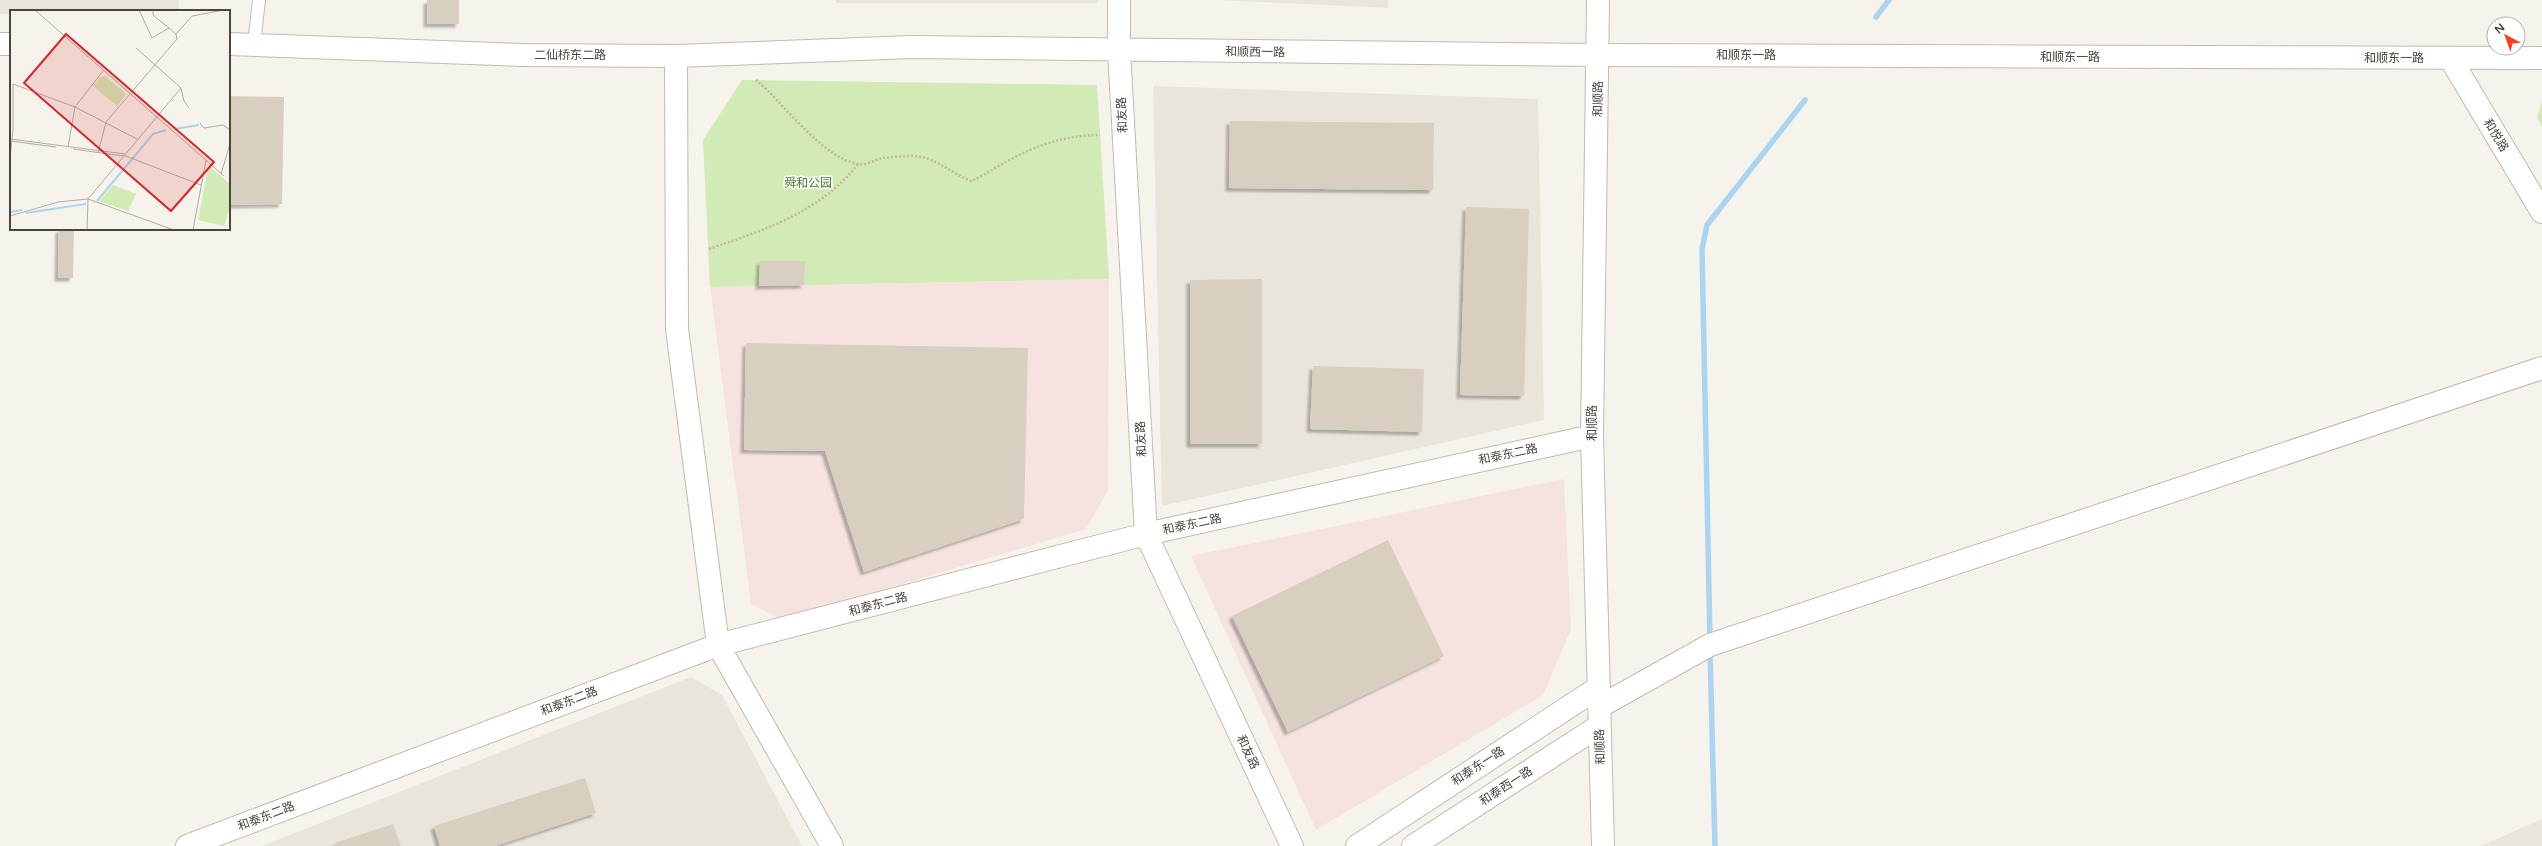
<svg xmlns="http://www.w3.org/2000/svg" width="2542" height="846" viewBox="0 0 2542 846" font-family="'Varela Round','Noto Sans SC',sans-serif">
<defs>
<filter id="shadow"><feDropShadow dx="-3.5" dy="3.5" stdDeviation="1" flood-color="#0004"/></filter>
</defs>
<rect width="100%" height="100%" fill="#f6f3ec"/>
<path fill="#eae5da" d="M0,0H179L178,11H11V14H0Z
M836,0H1098V3H836Z
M1218,0H1388V8Z
M1153,86L1538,99L1544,420L1162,506Z
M691,677L722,695L802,846H262Z
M2542,819V846H2481Z"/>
<path fill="#f6e3e0" d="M1109,279L1108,491L1086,529L782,620L751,604L710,287Z
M1564,479L1571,629L1543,695L1316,830L1191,556Z"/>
<path fill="#d2eab5" d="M742,80L1097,85L1109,279L710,287L703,140Z
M2542,101V127L2537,118Z"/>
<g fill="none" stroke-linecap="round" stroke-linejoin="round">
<path stroke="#a9d4f2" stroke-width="5.5" d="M1876,17L1889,0
M1710,641L1702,249L1707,225L1805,100
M1710,650L1715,846"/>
</g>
<path fill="#d8cfc1" filter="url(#shadow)" d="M427,0H459V24H427Z
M229,96L284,97L282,204L229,205Z
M1230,121L1434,123L1433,190L1229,188Z
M1466,207L1529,209L1524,396L1460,395Z
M59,229H74L73,278H58Z
M760,261H805L804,285L759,286Z
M1262,279V444H1190V280Z
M746,343L1028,348L1024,519L864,572L825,451L744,450Z
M1313,366L1424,369L1422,432L1310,429Z
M1388,540L1444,656L1288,732L1232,616Z
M585,778L596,813L495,846H440L434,826Z
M393,824L401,846H336L335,843Z"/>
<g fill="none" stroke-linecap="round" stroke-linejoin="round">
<g stroke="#c2bbae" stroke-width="14">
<path id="service" d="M254,44L259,0"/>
</g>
<g stroke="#c2bbae" stroke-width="24">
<path id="minor" d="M1119,0V50L1146,534L1292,846
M0,44H11
M229,44L522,55L676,56L912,47L1598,55L2542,58
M676,56L677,329L718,645L832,846
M1599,707L1710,645L2542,368
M187,846L718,645L1146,534L1592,436"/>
</g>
<g stroke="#c2bbae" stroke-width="24">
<path id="tertiary" d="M1598,0L1592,436L1603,846
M2450,58L2542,212
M1357,846L1599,687
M1413,846L1599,726"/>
</g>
<path stroke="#c4b79f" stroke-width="2.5" stroke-dasharray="2 2" stroke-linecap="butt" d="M756,80C784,103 822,158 858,164C866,166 874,160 882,158C891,157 902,156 912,156C934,156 951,173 971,181C983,176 994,168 1006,162C1036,145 1066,135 1100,135
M709,249C764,230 821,212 858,164"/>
<use href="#service" stroke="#fff" stroke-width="12"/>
<use href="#minor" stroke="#fff" stroke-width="22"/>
<use href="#tertiary" stroke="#fff" stroke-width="22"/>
</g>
<g text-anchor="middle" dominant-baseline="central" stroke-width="3" stroke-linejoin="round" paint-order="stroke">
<g font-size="12" fill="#4b4439" stroke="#fff">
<text transform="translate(1255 52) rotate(1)">和顺西一路</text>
<text x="570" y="55">二仙桥东二路</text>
<text x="1746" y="55">和顺东一路</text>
<text x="2070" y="57">和顺东一路</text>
<text x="2394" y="58">和顺东一路</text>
<text transform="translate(1598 99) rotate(-89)">和顺路</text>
<text transform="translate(1122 115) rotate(-93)">和友路</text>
<text transform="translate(2496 135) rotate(59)">和悦路</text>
<text transform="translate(1592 423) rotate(-90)">和顺路</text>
<text transform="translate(1141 439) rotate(-93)">和友路</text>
<text transform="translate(1508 454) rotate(-12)">和泰东二路</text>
<text transform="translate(1192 524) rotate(-12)">和泰东二路</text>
<text transform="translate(878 604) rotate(-15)">和泰东二路</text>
<text transform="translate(569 701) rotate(-21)">和泰东二路</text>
<text transform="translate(1600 747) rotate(-92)">和顺路</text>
<text transform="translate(1248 752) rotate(65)">和友路</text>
<text transform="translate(1478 766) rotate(-33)">和泰东一路</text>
<text transform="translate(1506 786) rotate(-33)">和泰西一路</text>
<text transform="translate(266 816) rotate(-21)">和泰东二路</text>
</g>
<g font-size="12" fill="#4a7f2a" stroke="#fff">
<text x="808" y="183">舜和公园</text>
</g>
</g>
<g transform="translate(10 10)">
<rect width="220" height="220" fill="#f6f3ec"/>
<path d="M95,66L116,84L107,96L83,76L90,67ZM200,157L220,174V197L214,216L188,210L198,158ZM103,175L126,184L118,201L89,191Z" fill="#d2eab5"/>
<path fill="none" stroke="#a9d4f2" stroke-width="2" d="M164,119L189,115M87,191L143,124L156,120M0,202L12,200M16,203L76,194"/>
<path fill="none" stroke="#b2ada4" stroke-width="1" d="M25,0L214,166M129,0L142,28L159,18L166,24L182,6L214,0M143,0V5L159,18M126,38L171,78L174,91L179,98M190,113L194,118L213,115L220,120M0,129L115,144M0,131L46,137M58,137L65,97L93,61M63,139L113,146M88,143L96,112L167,29L166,24M113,145L191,175M0,148L3,120V74L65,97L127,129M211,164L220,134M78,189L171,78M0,206L48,192L78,189L164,220M77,220L78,189M183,220L196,150"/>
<path fill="#d62828" fill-opacity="0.15" stroke="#d62828" stroke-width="2" d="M56,24L204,152L161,201L14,73Z"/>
<rect width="220" height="220" fill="none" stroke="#4b4439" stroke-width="2"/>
</g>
<g transform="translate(2506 36) rotate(319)"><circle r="19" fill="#ffffff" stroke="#b7b4b0"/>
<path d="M0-3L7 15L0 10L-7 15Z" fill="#fc3f1d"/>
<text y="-6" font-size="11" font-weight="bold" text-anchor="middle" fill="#4b4439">N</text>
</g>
</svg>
